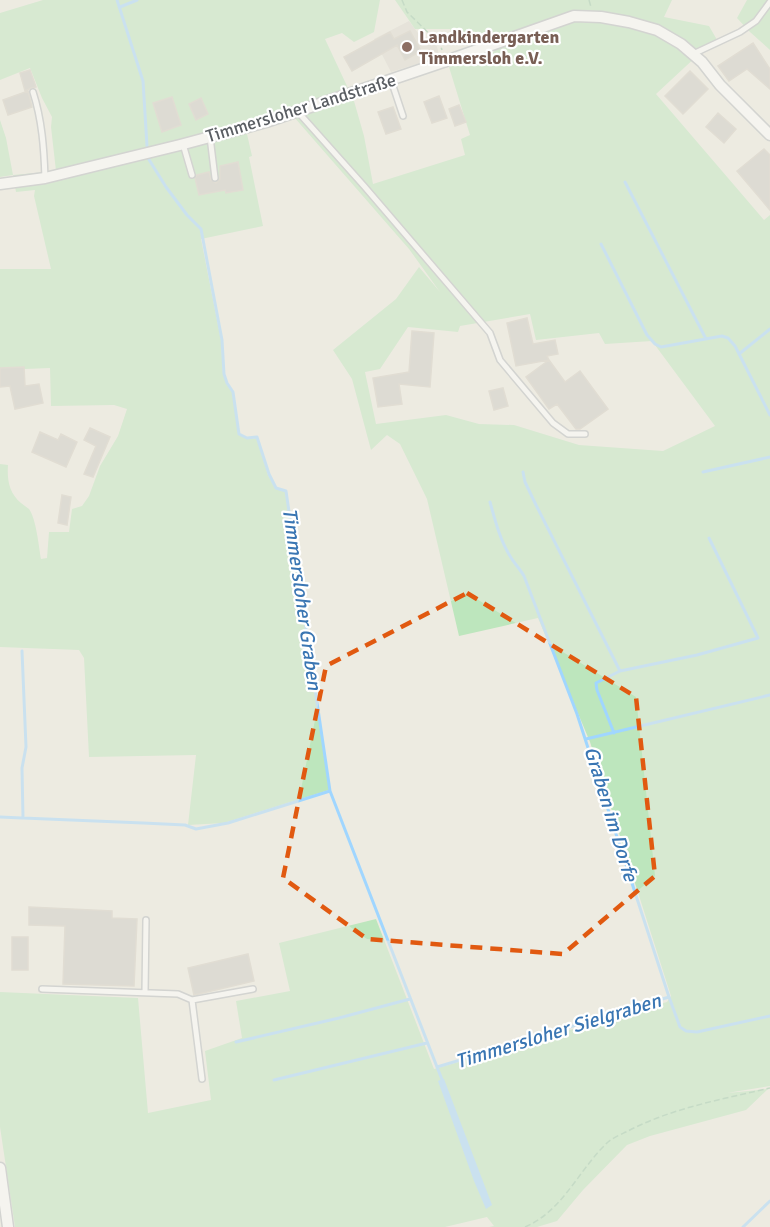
<svg xmlns="http://www.w3.org/2000/svg" width="770" height="1227" viewBox="0 0 770 1227" font-family="Signika,sans-serif">
<rect width="100%" height="100%" fill="#edebe1"/>
<path fill="#dddad0" d="M409,21L418,33L436,43L438,51L436,58L391,72L374,39Z"/>
<path fill="#bde6bd" fill-rule="evenodd" d="M43,0H380L374,32L354,42L342,33L325,39L354,101L364,136L373,184L465,155L461,139L470,135L449,67L494,52L486,33L459,40L450,29H415L395,0H672L664,17L709,26L720,45L699,54L656,94L764,220L770,215V1086L727,1093L768,1089L746,1110L650,1136L627,1145L583,1190L557,1221L537,1227H489L494,1226L487,1217L445,1227H15L0,1127V992L138,998L148,1113L211,1100L205,1051L242,1038L236,1001L290,991L279,943L376,919L434,1069L667,1002L671,996L590,742L538,618L459,636L427,499L400,444L387,435L371,450L352,379L333,350L396,299L419,267L440,292L409,249L294,117L247,134L252,156L249,157L263,226L201,239L221,340L223,373L226,383L232,392L239,435L248,439L257,438L268,475L276,489L285,491L329,790L224,823L188,825L196,755L89,757L84,658L79,650L0,647V464L8,465C7,480 9,493 21,503C21,503 28,508 29,509C36,518 39,547 41,559L47,558L49,532H69L72,509L82,506L89,496L100,466L118,436L127,409L114,405L51,406L50,368L0,370V269H51L34,196L35,190L16,192L13,175L0,177V120L6,138L13,175L56,171L51,127L52,117L42,98L30,68L0,80V13ZM530,314L536,340L599,333L605,344L652,341L715,426L663,451L579,445L514,425L479,424L446,415L376,424L365,372L380,369L408,327L458,332L460,326Z
M747,0H770V50L750,32L737,18Z"/>
<path fill="#a0d6ff" d="M442,1079H444L492,1205L486,1209L474,1181L438,1081Z"/>
<g fill="none" stroke-linecap="round" stroke-linejoin="round">
<path stroke="#a0d6ff" stroke-width="3" d="M117,0L143,81L147,146
M120,7L137,0
M148,158L166,187L187,215L201,229L222,340L224,374L227,383L233,392L239,434L247,438L257,437L269,474L276,488L286,491L330,791L437,1067
M625,182L706,339
M601,244L647,335L655,344L661,347L722,336L728,338L735,346L770,415
M739,354L770,329
M523,472L525,482L536,505L620,671L596,683L597,690L614,733
M703,472L770,457
M490,502C495,520 500,540 510,556C514,563 520,569 524,576L577,714L669,997
M22,651L26,747L22,768L23,818L143,823L185,825L196,829L228,823L330,791
M620,671L697,655L758,638L709,538
M586,739L770,695
M0,817L22,818
M236,1042L339,1018L410,999
M274,1080L427,1043
M443,1082L437,1067L669,997L680,1027L686,1031L697,1032L770,1016
M743,1227L770,1201"/>
</g>
<path fill="#cac7c1" stroke="#d2ccc0" stroke-width="1.5" d="M410,31L421,51L405,60L397,45L352,71L344,57L390,32L394,39Z
M753,43L770,69V89L747,69L729,81L718,66Z
M30,70L36,87L31,88L25,91L20,73Z
M690,71L708,89L683,114L665,96Z
M28,91L32,107L8,115L3,100Z
M439,96L447,118L432,123L424,102Z
M172,97L181,125L162,132L153,103Z
M201,98L208,114L196,120L189,104Z
M459,105L466,122L455,126L449,109Z
M393,107L401,129L386,134L378,112Z
M718,113L736,129L724,143L706,127Z
M764,149L770,155V210L737,171Z
M238,162L243,190L226,193L225,190L199,195L195,178L197,175L209,172L211,180L216,183L220,179V166Z
M527,318L533,344L555,340L558,354L547,356L549,360L516,366L507,323Z
M412,331L434,333L430,387L399,384L402,404L378,407L373,378L409,372Z
M549,360L565,382L580,371L608,409L580,429H576L557,404L549,409L526,377Z
M24,367L25,386L39,384L43,403L15,409L10,386L0,387V368Z
M503,388L508,406L494,410L489,391Z
M90,428L110,437L93,477L84,474L96,446L84,440Z
M40,432L58,440L61,434L77,442L66,467L32,452Z
M62,495L71,497L67,525L58,523Z
M29,907L112,911V918L137,919L134,986L63,984L65,926L29,925Z
M12,937H28V970H12Z
M248,954L254,981L194,995L188,968Z"/>
<g fill="none" stroke-linecap="round" stroke-linejoin="round">
<g stroke="#b4b8bc" stroke-width="8">
<path id="service" d="M693,54L740,32L756,21L770,2
M391,80L403,116
M33,92C42,120 44,148 45,178
M298,112L364,186L490,333L500,360L553,423L568,434H585
M210,137L215,178
M183,144L192,175
M42,989L178,994L192,1000L253,989
M145,992L146,920
M192,1000L202,1079"/>
</g>
<g stroke="#b4b8bc" stroke-width="13">
<path id="minor" d="M0,184L45,178L180,145L266,122L446,61L574,16L601,17L629,22L657,30L681,44L702,62L720,85L770,135
M0,1168L8,1227"/>
</g>
<path stroke="#96c7a4" stroke-width="1.5" stroke-dasharray="6 3" stroke-linecap="butt" d="M402,0L407,12L440,44L442,50
M589,0L591,7
M525,1227C563,1211 579,1169 608,1142C614,1137 622,1134 628,1131C672,1108 723,1099 770,1088"/>
<use href="#service" stroke="#fff" stroke-width="5"/>
<use href="#minor" stroke="#fff" stroke-width="10"/>
</g>
<path d="M0 0H770V1227H0ZM467,593L636,697L655,876L563,954L367,939L283,878L326,666Z" fill="#edebe1" fill-opacity=".55" fill-rule="evenodd"/>
<path fill="none" stroke="#e15910" stroke-width="4.5" stroke-dasharray="12 8" stroke-linejoin="round" d="M467,593L636,697L655,876L563,954L367,939L283,878L326,666Z"/>
<circle fill="#8d6e63" stroke="#fff" stroke-width="2" cx="407" cy="47" r="6"/>
<g text-anchor="middle" dominant-baseline="central" stroke-width="4.5" stroke-linejoin="round" paint-order="stroke">
<g font-size="18" font-weight="bold" fill="#785e54" stroke="#fff" text-anchor="start">
<text x="419" y="37">Landkindergarten<tspan x="419" dy="21">Timmersloh e.V.</tspan></text>
</g>
<g font-size="18" fill="#5a5e63" stroke="#fff">
<text transform="translate(301 108) rotate(-17)">Timmersloher Landstraße</text>
</g>
<g font-size="20" font-style="italic" fill="#3a76b3" stroke="#fff">
<text transform="translate(302 599) rotate(82)">Timmersloher Graben</text>
<text transform="translate(611 814) rotate(73)">Graben im Dorfe</text>
<text transform="translate(558 1031) rotate(-17)">Timmersloher Sielgraben</text>
</g>
</g>
</svg>
